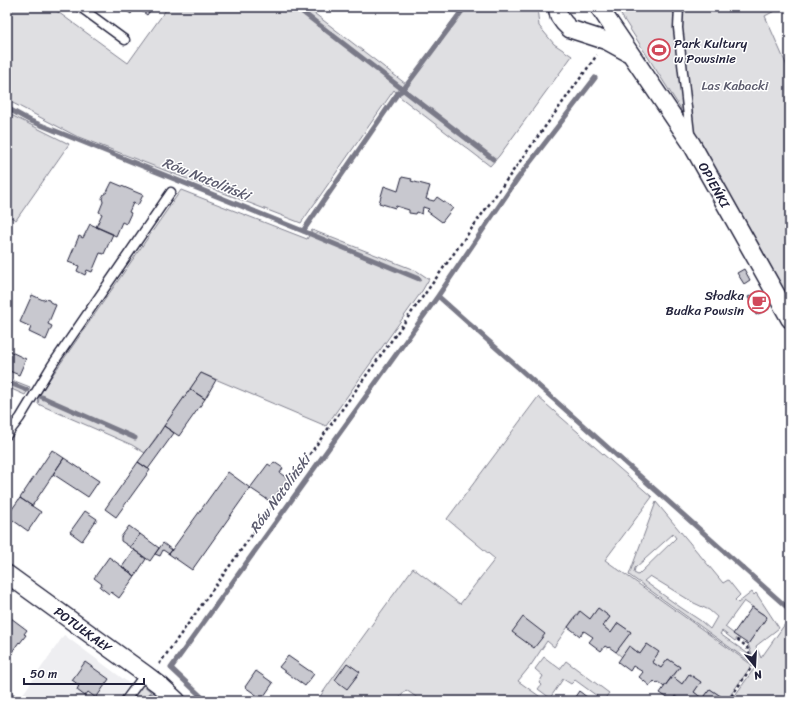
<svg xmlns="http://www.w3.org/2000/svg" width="797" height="708" viewBox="0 0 797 708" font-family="Sriracha,sans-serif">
<rect width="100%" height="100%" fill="#fff"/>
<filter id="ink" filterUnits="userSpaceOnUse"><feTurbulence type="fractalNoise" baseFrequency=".025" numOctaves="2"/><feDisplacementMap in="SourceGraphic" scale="8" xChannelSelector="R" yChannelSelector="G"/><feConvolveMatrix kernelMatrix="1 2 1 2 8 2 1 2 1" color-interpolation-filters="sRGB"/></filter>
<g filter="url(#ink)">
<path fill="#eeeef1" d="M64,635L130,684L117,701H18Z"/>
<path fill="#dfdfe2" stroke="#80808e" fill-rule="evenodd" d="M7,7H51L128,63L168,7H306L406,84L462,7H537L539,26L554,44L572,56L499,156L490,166L400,97L394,90L301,223L76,136L7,100Z
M616,7H782L765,16L790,73V302L761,248L703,147L678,111L681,109Z
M7,113L69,144L16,220L7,215Z
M181,190L307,239L312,230L417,271L429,279L422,291L326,426L201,373L145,453L132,445L38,404L40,393Z
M7,378L30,387L25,395L7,387Z
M538,397L652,497L605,560L752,665L726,701H719L722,697L710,689L703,699L694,692L701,682L689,674L682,684L673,677L680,667L668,659L661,668L652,662L658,652L647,644L640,654L630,646L622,657L616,652L631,632L618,623L611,633L603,626L610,617L598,608L590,619L579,611L554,647L547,641L531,665L518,681L546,701H422L406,690L397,701H317L330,682L413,568L460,604L495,559L447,519Z
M656,502L723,583L728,580L740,595L735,600L738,603L752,592L754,595L756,593L779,628L756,646L761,658L790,617V701H731L756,666L748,644L767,617L744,601L725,627L738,637L735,641L722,631L720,634L747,653L750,662L629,575ZM673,534L676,538L638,575L634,573L635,568ZM650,576L694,603L709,610L717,617L710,629L701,621L680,607L644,581Z
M544,657L560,669L566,661L609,693L603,701H599L595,698L597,696L575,680L571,684L563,679L550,698L538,689L541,685L539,683L543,676L535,669Z
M142,684L158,698L156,701H130Z"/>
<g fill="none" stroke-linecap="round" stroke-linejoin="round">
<path stroke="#7a7a88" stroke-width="5" d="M296,7L493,159
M7,108L31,121L303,231L419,279
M303,231L398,93L403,90L465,7
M438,296L790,610
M7,382L27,390
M42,397L135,438
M146,701L150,695
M206,701L171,668L438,296L518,178L595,78"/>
</g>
<path fill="#c8c8cf" stroke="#22223b" d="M121,7H135L131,14Z
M136,7H153L147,15Z
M402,177L412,179L411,181L430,186L426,199L434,201L437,197L453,208L442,222L427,211L429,209L423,207L422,214L417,212L416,214L409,213V210L396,206L395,208L379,203L384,186L398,191Z
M112,182L143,195L138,205L133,203L129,212L131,213L126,224L122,222L116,236L96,227L102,214L99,212L103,202L102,198L104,194L107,192Z
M90,224L113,234L104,254L100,253L92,272L87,270L85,275L77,271L79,266L68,262L79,236L83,238Z
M744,269L750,280L744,284L737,273Z
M760,291L769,309L756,315L748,297Z
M32,295L43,300L45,299L49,300L50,302L56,305L48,324L52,326L46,340L29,332L31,327L20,322Z
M7,350L26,359L19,375L7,370Z
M201,373L216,380L205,399L190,389Z
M190,389L205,399L179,436L164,426Z
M164,426L174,433L148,469L138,462L157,437Z
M52,450L64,458L32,506L20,498Z
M64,458L99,481L88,497L53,474Z
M138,462L150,470L116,517L105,509Z
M274,462L283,468L280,473L288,479L271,502L250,488L268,464L271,466Z
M228,472L250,488L192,570L169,554Z
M20,498L41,512L28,531L7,516Z
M85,511L97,519L82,541L70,532Z
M129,526L140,534L130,547L121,541V537Z
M140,534L159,548L150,561L130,547Z
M163,543L172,550L169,554L163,550L160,556L155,554Z
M134,550L146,559L135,576L122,567Z
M109,557L135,576L119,598L111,592L109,594L100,587L102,584L94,578Z
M752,607L767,617L748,644L733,634Z
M598,608L610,617L603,626L611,633L618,623L631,632L616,652L609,647L608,648L605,646L601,651L589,642L593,637L584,631L580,636L568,627L580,611L590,619Z
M7,615L27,630L24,634L26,635L20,643L19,642L12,652L7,649Z
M523,617L545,634L534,648L512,632Z
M647,644L659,652L652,662L661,668L668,659L680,667L664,687L658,682L657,684L654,681L650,686L639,677L643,672L633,666L630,671L618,662L629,646L640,654Z
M288,656L314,674L305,686L279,667Z
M85,662L109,679L96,698L88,692L85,696L77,690L79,685L72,680Z
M347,663L360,672L347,689L335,680Z
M256,671L273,683L262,699L245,687Z
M689,674L701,682L694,692L703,699L710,689L722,697L719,701H684L679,698V699L675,696L672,701L660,693L672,676L682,684Z
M7,689L20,699L18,701H7Z
M579,691L592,701H572Z"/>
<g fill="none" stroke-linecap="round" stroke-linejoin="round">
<g stroke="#22223b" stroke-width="11">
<path id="service" d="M80,7L125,40
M679,7L678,28L690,134
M7,435L20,418L52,365L171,192
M125,701L145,674"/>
</g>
<g stroke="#22223b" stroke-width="20">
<g id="minor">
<path d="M557,7L559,16L564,23L570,29L607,41L627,52"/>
<path id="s1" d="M599,7L691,143L790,319"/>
<path id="s2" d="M7,574L145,674L161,686L177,701"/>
</g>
</g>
<path stroke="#22223b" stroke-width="2.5" stroke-dasharray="3 3" stroke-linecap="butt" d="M159,664L160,663L513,171L597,55
M728,701L753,665L747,647L737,639"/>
<use href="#service" stroke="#fff" stroke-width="8"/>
<use href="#minor" stroke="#fff" stroke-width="17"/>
</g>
</g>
<defs>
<g id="stadium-ring" transform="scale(1.15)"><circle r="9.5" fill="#fff" stroke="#d1495b" stroke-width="1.5"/><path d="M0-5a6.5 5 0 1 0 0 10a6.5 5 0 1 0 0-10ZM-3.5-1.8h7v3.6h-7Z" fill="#d1495b"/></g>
<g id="cafe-ring" transform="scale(1.15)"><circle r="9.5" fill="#fff" stroke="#d1495b" stroke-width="1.5"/><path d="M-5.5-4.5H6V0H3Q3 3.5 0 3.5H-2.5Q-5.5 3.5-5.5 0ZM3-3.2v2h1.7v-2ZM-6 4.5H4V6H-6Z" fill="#d1495b"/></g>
</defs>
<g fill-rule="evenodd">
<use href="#stadium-ring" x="659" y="50"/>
<use href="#cafe-ring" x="759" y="302"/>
</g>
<g text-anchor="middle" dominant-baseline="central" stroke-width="3" stroke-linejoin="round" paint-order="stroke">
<g font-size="13" fill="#22223b" stroke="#fff" text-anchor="start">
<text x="674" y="43">Park Kultury<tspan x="674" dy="15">w Powsinie</tspan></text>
<text x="744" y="295" text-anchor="end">Słodka<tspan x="744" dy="15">Budka Powsin</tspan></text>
</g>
<g font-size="13" fill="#5b5b6d" stroke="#fff">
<text x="735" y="85">Las Kabacki</text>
</g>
<g font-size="13" fill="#22223b" stroke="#fff">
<text stroke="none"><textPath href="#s1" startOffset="212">OPIEŃKI</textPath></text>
<text stroke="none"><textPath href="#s2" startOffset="94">POTUŁKAŁY</textPath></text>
</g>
<g font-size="14" font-style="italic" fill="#5c5c6f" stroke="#fff">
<text transform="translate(206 179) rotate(22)">Rów Natoliński</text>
<text transform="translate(280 494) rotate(-54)">Rów Natoliński</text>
</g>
</g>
<rect width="797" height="708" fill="none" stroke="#fff" stroke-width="24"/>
<rect x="12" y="12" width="773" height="684" fill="none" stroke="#22223b" stroke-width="1.5" filter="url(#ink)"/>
<g transform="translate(755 666) rotate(162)" stroke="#ffffff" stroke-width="3" paint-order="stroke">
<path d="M0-3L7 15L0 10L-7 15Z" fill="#22223b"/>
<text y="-6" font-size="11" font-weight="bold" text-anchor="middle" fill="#22223b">N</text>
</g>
<path d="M24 678v6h120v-6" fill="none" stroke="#22223b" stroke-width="2"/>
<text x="30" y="678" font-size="12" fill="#22223b" stroke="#ffffff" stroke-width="3" paint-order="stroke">50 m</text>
</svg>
